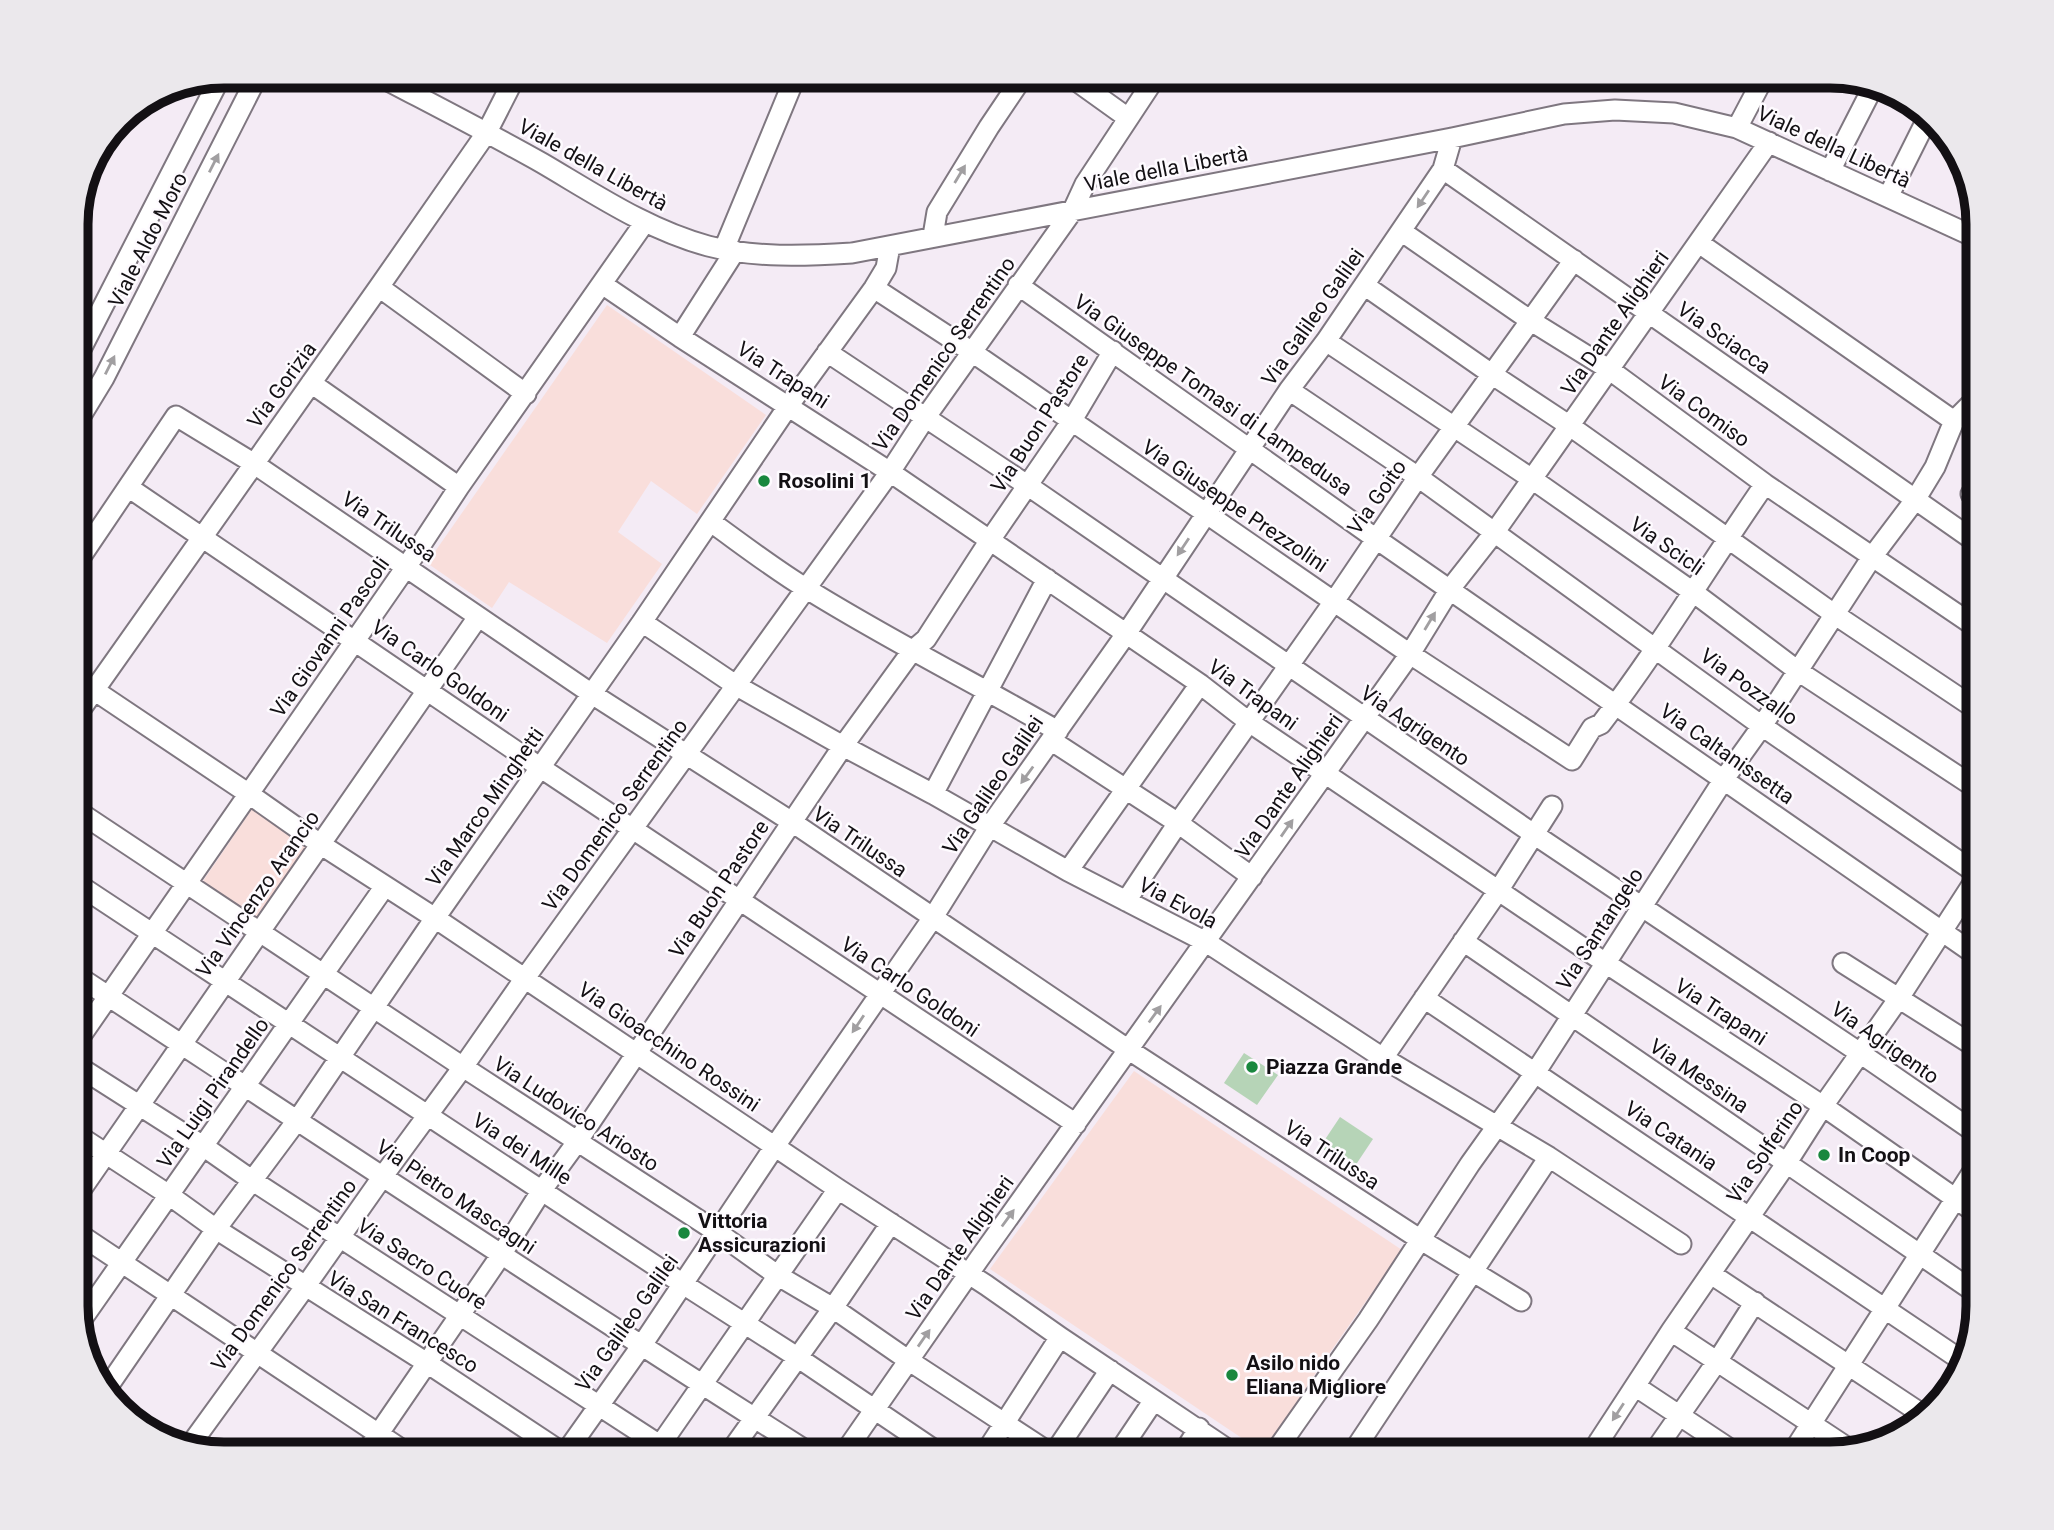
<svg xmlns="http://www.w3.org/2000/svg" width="2054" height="1530" viewBox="0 0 2054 1530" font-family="Roboto,sans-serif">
<rect width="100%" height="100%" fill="#f4ebf5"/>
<path fill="#f9dedb" d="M607,305L766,415L697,514L651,481L618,532L662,564L607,643L509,582L492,608L427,563Z
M252,809L308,847L259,919L203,881Z
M1134,1071L1402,1250L1317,1371L1264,1453L990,1269Z"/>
<path fill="#b6d4b7" d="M1244,1053L1278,1075L1257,1105L1224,1083Z
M1340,1117L1373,1139L1353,1169L1320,1147Z"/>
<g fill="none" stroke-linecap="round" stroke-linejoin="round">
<g stroke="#7f7780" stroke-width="23">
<path id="minor" d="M377,75C432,104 487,132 542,163C595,194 648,230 708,246C754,258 805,256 852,253L1452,138L1564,114L1615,110L1674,113L1737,128L1979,239
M1068,75L1128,118
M1737,128L1765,75
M1443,169L1979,544
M1830,171L1872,89
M1888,197L1929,115
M1401,231L1531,321L1610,370L1765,484L1979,629
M933,236L937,212L989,127L1024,75
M1699,243L1954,421
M724,249L796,75
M602,284L680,337L890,472L1200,684L1249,722L1607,964L1823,1106L1979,1215
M1018,285L1375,538L1979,957
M1364,285L1493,375L1570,426L1834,614L1979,711
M379,287L526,394
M874,288L972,352L1410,654L1572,760L1592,728L1601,724C1660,647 1710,563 1765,484
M680,337L735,251
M1326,341L1532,479L1693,592L1798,671L1979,790
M827,352L1027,485L1535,835L1860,1053L1979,1135
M76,359L221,76
M311,383L459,487
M1289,390L1418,477L1762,726L1979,875
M76,424L104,378L258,75
M128,487L541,768L1076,1124
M1971,494L1979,482
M711,522C743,545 774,569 807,589C889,640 975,683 1058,731
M76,564L176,416L253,463L592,694L792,822L1129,1050L1421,1240L1521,1301
M642,622L737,686L843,746L933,794L1068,871L1206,942L1383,1058L1549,1157L1681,1244
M76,678L249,794L320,844L435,918L838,1189L986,1285L1060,1337L1236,1455
M76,716L379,287L487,132L516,75
M1052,741L1178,823L1252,877
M933,794L1047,579
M76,810L463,1067L717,1232L777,1275L833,1308L908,1360L1053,1455
M1068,871L1200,684
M76,883L683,1284L797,1357L942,1455
M1126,901L1178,823L1335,600L1418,477L1574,260
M1463,941L1979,1295
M1843,963L1979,1049
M76,975C321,1136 565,1298 813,1455
M1424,998L1961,1360
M76,1043L415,554L459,487L645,222
M1383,1058L1498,891L1552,806
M76,1065L203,1146L253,1181L675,1455
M76,1134L169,1195L216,1229L427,1363L566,1455
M76,1197L478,617
M76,1232L410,1455
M1711,1274L1925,1416
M78,1325L385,886
M1671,1331L1851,1450
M1635,1386L1739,1455
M105,1391L216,1229L298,1119L435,918L642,622L789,405L874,288L886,268L890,246
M123,1412L149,1430
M1599,1441L1621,1455
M191,1444L305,1287L383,1176L463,1067L525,978L890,472L925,418L1073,210L1085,184L1157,75
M654,1454L838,1189
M364,1455L501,1255L542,1190L577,1142L843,746L912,651L926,639L990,540L1071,422L1113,351
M564,1455L642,1345L775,1146L932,919L990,826L1126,634L1289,390L1326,341L1443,169L1452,138
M728,1455L833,1308L891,1223
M843,1455L979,1259L1410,654L1450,589L1494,533L1769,142
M984,1455L1060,1337
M1053,1455L1110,1370
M1117,1455L1154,1400
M1182,1455L1199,1428
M1273,1455L1368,1320L1470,1164L1535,1073L1724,779L1762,726L1872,557L1915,500L1935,467L1954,421L1979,396
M1351,1455L1549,1157
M1590,1455L1671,1331L1786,1164L1823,1106L1899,998L1979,874
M1652,1455L1718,1360L1755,1302
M1791,1455L1979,1162"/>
</g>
<use href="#minor" stroke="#fff" stroke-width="19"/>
</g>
<defs><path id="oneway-solid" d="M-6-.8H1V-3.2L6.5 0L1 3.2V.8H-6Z" transform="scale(1.75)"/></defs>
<g fill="#a19fa1">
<use href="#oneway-solid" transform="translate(214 163) rotate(-63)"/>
<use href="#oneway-solid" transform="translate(960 174) rotate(-59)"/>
<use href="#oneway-solid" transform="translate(1423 199) rotate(124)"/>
<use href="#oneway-solid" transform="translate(110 365) rotate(-63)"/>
<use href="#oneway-solid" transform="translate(1183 547) rotate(124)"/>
<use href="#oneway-solid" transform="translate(1430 621) rotate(-59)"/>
<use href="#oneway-solid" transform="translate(1027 775) rotate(126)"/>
<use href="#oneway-solid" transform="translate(1287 828) rotate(-55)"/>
<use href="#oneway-solid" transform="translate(1155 1014) rotate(-54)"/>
<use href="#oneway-solid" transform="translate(858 1024) rotate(124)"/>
<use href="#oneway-solid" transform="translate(1008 1218) rotate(-54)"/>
<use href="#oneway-solid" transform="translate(924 1338) rotate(-55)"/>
<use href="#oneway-solid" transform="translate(1618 1412) rotate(123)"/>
</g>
<g fill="#19873e" stroke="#fefbff" stroke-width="2.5">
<circle cx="764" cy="481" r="7"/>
<circle cx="1252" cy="1067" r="7"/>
<circle cx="1824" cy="1155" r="7"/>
<circle cx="684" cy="1233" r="7"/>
<circle cx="1232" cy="1375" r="7"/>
</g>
<g text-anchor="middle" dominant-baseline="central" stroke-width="5" stroke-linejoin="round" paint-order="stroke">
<g font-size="21" fill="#131014" stroke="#fefbff">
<text transform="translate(1834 147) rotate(25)">Viale della Libertà</text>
<text transform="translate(593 165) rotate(29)">Viale della Libertà</text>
<text transform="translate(1166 169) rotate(-11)">Viale della Libertà</text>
<text transform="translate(148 240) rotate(-63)">Viale Aldo Moro</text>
<text transform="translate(1313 317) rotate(-55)">Via Galileo Galilei</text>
<text transform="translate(1615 323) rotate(-55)">Via Dante Alighieri</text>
<text transform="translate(1724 338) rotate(35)">Via Sciacca</text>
<text transform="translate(944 354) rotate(-55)">Via Domenico Serrentino</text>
<text transform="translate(783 375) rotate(33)">Via Trapani</text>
<text transform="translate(282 385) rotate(-54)">Via Gorizia</text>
<text transform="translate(1213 395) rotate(35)">Via Giuseppe Tomasi di Lampedusa</text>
<text transform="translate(1704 411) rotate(36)">Via Comiso</text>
<text transform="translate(1040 423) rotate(-57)">Via Buon Pastore</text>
<text transform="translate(1377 497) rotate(-55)">Via Goito</text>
<text transform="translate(1235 506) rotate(34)">Via Giuseppe Prezzolini</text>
<text transform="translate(389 527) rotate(34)">Via Trilussa</text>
<text transform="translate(1667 546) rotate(35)">Via Scicli</text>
<text transform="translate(330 637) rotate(-55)">Via Giovanni Pascoli</text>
<text transform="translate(440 671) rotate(35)">Via Carlo Goldoni</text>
<text transform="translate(1749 687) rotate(36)">Via Pozzallo</text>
<text transform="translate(1253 695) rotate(36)">Via Trapani</text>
<text transform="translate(1415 726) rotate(34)">Via Agrigento</text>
<text transform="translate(1727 754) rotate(35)">Via Caltanissetta</text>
<text transform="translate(993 785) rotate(-56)">Via Galileo Galilei</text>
<text transform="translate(1289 786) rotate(-55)">Via Dante Alighieri</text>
<text transform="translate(485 807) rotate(-55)">Via Marco Minghetti</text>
<text transform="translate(615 815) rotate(-54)">Via Domenico Serrentino</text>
<text transform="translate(860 842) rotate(34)">Via Trilussa</text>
<text transform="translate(719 889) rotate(-56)">Via Buon Pastore</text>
<text transform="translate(258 894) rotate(-55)">Via Vincenzo Arancio</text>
<text transform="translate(1178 903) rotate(28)">Via Evola</text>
<text transform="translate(1600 929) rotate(-57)">Via Santangelo</text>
<text transform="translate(910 987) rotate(34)">Via Carlo Goldoni</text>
<text transform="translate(1721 1012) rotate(33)">Via Trapani</text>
<text transform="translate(1885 1043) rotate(35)">Via Agrigento</text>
<text transform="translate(669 1047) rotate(34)">Via Gioacchino Rossini</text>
<text transform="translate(1699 1076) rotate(34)">Via Messina</text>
<text transform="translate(213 1093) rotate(-55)">Via Luigi Pirandello</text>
<text transform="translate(576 1114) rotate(33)">Via Ludovico Ariosto</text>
<text transform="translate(1671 1136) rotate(34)">Via Catania</text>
<text transform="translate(522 1149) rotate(33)">Via dei Mille</text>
<text transform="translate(1765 1152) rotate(-56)">Via Solferino</text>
<text transform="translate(1332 1155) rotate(33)">Via Trilussa</text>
<text transform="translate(456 1197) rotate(34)">Via Pietro Mascagni</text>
<text transform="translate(960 1248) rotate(-55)">Via Dante Alighieri</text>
<text transform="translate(422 1264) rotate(33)">Via Sacro Cuore</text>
<text transform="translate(284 1275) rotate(-54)">Via Domenico Serrentino</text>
<text transform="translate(403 1322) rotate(32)">Via San Francesco</text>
<text transform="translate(627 1323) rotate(-55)">Via Galileo Galilei</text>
</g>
<g font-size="21" font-weight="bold" fill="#131014" stroke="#fefbff" text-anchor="start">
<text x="778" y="481">Rosolini 1</text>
<text x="1266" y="1067">Piazza Grande</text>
<text x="1838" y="1155">In Coop</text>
<text x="698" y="1221">Vittoria<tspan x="698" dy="24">Assicurazioni</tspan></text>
<text x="1246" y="1363">Asilo nido<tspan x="1246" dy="24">Eliana Migliore</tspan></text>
</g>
</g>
<path d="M0 0H2054V1530H0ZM224 88H1830A136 136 0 0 1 1966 224V1306A136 136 0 0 1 1830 1442H224A136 136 0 0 1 88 1306V224A136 136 0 0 1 224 88Z" fill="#ebe8ec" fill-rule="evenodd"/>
<path fill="none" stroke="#131014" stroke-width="9" d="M224 88H1830A136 136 0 0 1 1966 224V1306A136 136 0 0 1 1830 1442H224A136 136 0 0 1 88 1306V224A136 136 0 0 1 224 88Z"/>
</svg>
